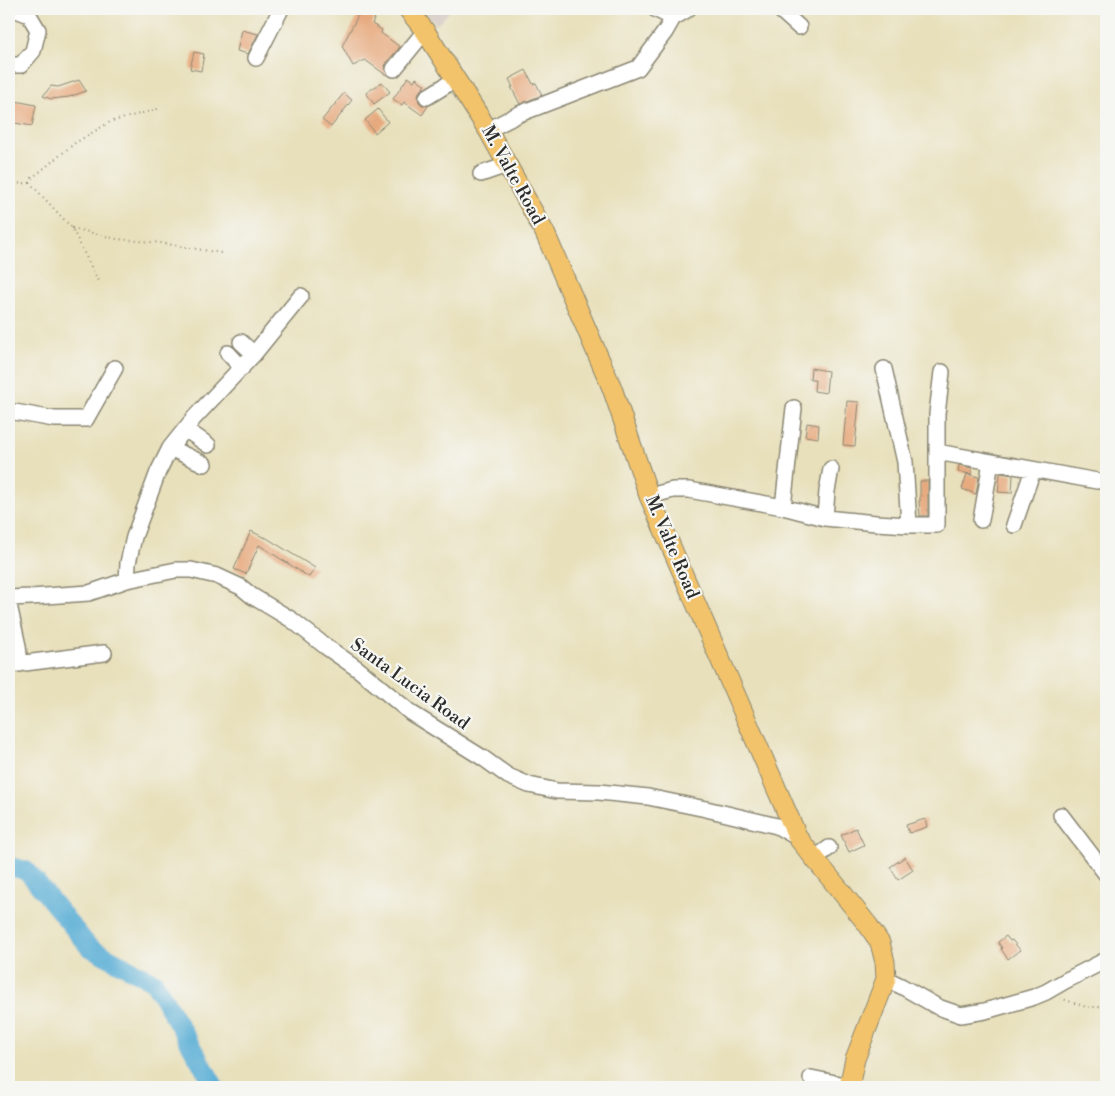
<svg xmlns="http://www.w3.org/2000/svg" width="1115" height="1096" viewBox="0 0 1115 1096" font-family="'Libre Bodoni',serif">
<rect width="100%" height="100%" fill="#f6f6f2"/>
<filter id="ink" filterUnits="userSpaceOnUse"><feTurbulence type="fractalNoise" baseFrequency=".02" numOctaves="2"/><feDisplacementMap in="SourceGraphic" scale="10" xChannelSelector="R" yChannelSelector="G"/><feConvolveMatrix kernelMatrix="1 2 1 2 8 2 1 2 1" color-interpolation-filters="sRGB"/></filter>
<filter id="wash" filterUnits="userSpaceOnUse"><feTurbulence type="fractalNoise" baseFrequency=".0096" numOctaves="4" result="noise"/><feDisplacementMap in="SourceGraphic" scale="20" xChannelSelector="R" yChannelSelector="G"/><feGaussianBlur stdDeviation="1.12" result="paint"/><feColorMatrix in="noise" values="0 0 0 0 0 0 0 0 0 0 0 0 0 0 0 0 0 1.4 0 .05"/><feComposite in="paint" operator="in"/></filter>
<g filter="url(#wash)">
<rect width="100%" height="100%" fill="#e8e0bb"/>
<path fill="#ccc2b9" d="M422,9H452L437,25Z"/>
<g fill="none" stroke-linecap="round" stroke-linejoin="round">
<path stroke="#59add5" stroke-width="19" d="M9,866L27,871L89,947L154,982L215,1087"/>
</g>
<g id="blocks">
<path fill="#e7aa7f" d="M361,10L375,17L372,24L382,30L381,33L400,47L386,63L385,68L387,74L386,75L365,60L353,66L342,46Z
M242,30L258,34L248,54L237,51Z
M194,52L204,54L201,71L190,69Z
M526,70L533,84L536,83L542,95L520,104L511,87H513L509,79Z
M408,77L414,81L416,78L425,85L423,87L424,88L419,92L418,97L419,102L422,105L428,106L422,115L404,102L402,105L393,99Z
M79,80L86,91L69,97L51,99L43,96L51,86L58,87Z
M382,82L390,92L374,104L366,93Z
M344,93L352,100L331,127L322,120Z
M10,100L36,105L32,126L9,122Z
M378,109L388,122L375,133L365,120Z
M811,368L828,371L826,393L814,391L815,380H810Z
M847,401L859,402L855,446L843,445Z
M807,423L819,425L818,438L805,436Z
M959,465L972,468V474L958,472Z
M1000,473L1013,475L1012,493L998,492Z
M967,474L979,477L976,494L962,489Z
M920,481H928V516H920L919,501H920Z
M251,531L265,538V537L315,568L309,577L259,545L246,574L234,569Z
M925,819L927,827L909,833L906,825Z
M856,828L864,845L849,852L841,835Z
M905,857L913,870L898,880L890,867Z
M1006,936L1010,941L1012,940L1020,950L1008,959L1001,949L1002,948L998,942Z"/>
</g>
</g>
<g filter="url(#ink)">
<use href="#blocks" fill-opacity="0" stroke="#8a8673" stroke-width="1"/>
<g fill="none" stroke-linecap="round" stroke-linejoin="round">
<g stroke="#8a8673" stroke-width="18">
<path id="minor" d="M655,9L673,18
M779,9L799,27
M256,58L281,9
M9,65H21L33,51L38,30L29,15L14,9
M394,69L425,31
M427,97L456,79
M488,130L519,114L638,68L665,32L673,18L688,9
M481,174L507,165
M241,342L254,354
M228,353L242,368
M9,411L54,419H86L115,368
M185,429L208,445
M170,448L204,464
M937,452L1097,481
M649,496L673,490H689L783,507L825,518L876,523L909,525L905,462L884,369
M783,507L794,408
M825,518L827,491L831,469
M981,520L991,462
M909,525H937V414L942,372
M1014,525L1033,470
M127,580L128,563L134,537L158,472L170,448L194,418L254,354L301,296
M9,598L31,597L89,593L127,580L176,570H191L217,576L241,587L252,596L292,620L325,646L358,669L411,713L483,758L508,776L529,785L557,791L599,792L648,797L706,809L777,826L798,838
M9,605L18,646L20,664
M9,665L104,653
M1061,815L1106,874
M815,858L829,848
M886,979L901,986L938,1007L961,1015L985,1011L1034,997L1046,992L1065,981L1106,960
M811,1078L850,1086"/>
</g>
<g stroke="#8a8673" stroke-width="21">
<path id="major" d="M408,9L425,31L488,130L545,233L612,388L649,496L798,838L868,925L880,943L885,962L886,979L855,1059L849,1087"/>
</g>
<path stroke="#8a8673" stroke-width="2" stroke-dasharray="1 4" stroke-linecap="butt" d="M30,183L32,178L75,143L110,122L161,108
M9,184L30,183L72,228L98,281
M72,228L117,239L161,243L221,253
M1060,998L1086,1007H1099L1106,1011"/>
<use href="#minor" stroke="#fff" stroke-width="15"/>
<use href="#major" stroke="#f2c36a" stroke-width="19"/>
</g>
</g>
<g text-anchor="middle" dominant-baseline="central" stroke-width="4.5" stroke-linejoin="round" paint-order="stroke">
<g font-size="18" fill="#2b2b2b" stroke="#f6f6f2">
<text transform="translate(513 175) rotate(61)">M. Valte Road</text>
<text transform="translate(672 547) rotate(67)">M. Valte Road</text>
<text transform="translate(410 684) rotate(36)">Santa Lucia Road</text>
</g>
</g>
<rect width="1115" height="1096" fill="none" stroke="#f6f6f2" stroke-width="30"/>
</svg>
